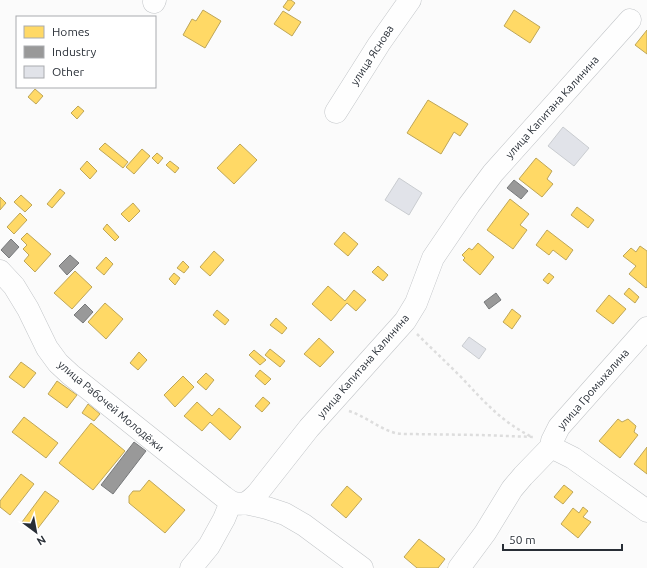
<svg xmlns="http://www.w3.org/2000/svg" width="647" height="568" viewBox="0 0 647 568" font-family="Ubuntu,sans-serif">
<rect width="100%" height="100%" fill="#fbfbfb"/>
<path fill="#ffd966" stroke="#bea658" d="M288,0H291L295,3L289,11L283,7Z
M203,10L221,21L205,48L183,35L192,19L196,21Z
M514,10L540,27L530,43L504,26Z
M283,11L301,22L292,36L274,24Z
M647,30V54L635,45Z
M35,89L43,96L36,104L28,97Z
M428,100L468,124L460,136L454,132L441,154L407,133Z
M78,106L84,111L77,119L71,113Z
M105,143L128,162L123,168L99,149Z
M240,144L257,160L234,184L217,168Z
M142,149L150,156L134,174L126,167Z
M157,153L163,158L158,164L152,158Z
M536,158L552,171L547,179L553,184L542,197L519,179Z
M87,161L97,171L90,179L80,169Z
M170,161L179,168L175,173L166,165Z
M60,189L65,193L52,208L47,204Z
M21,195L32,205L25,212L14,202Z
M0,197L6,203L0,210Z
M510,199L529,214L520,225L527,230L513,249L487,230Z
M133,203L140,211L129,222L121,214Z
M577,207L594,220L588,228L571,215Z
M20,213L27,220L14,234L7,227Z
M107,224L119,237L115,241L103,229Z
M547,230L573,250L566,260L553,250L549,255L536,245Z
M344,232L358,244L348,256L334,244Z
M27,233L51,254L35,272L24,261L29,255L23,249L27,245L21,239Z
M478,243L494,257L480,275L463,260L465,258L462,255L469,248L472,250Z
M640,246L647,251V287L646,288L629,274L636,266L623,256L631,248L636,252Z
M214,251L224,260L210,276L200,267Z
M106,257L113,264L104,275L96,268Z
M183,261L189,267L184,273L177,268Z
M378,266L388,275L383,281L372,272Z
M75,271L92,287L72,309L54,293Z
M174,273L180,278L175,285L169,279Z
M549,273L554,277L548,284L543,280Z
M328,286L345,301L354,290L366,300L356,311L347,303L331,321L312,304Z
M629,288L639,297L635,303L624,294Z
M609,295L626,309L613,324L596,311Z
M105,303L123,319L106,339L88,322Z
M512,309L521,316L512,329L503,322Z
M217,310L229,320L225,325L213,315Z
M276,318L287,328L282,334L270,325Z
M319,338L334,352L320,367L304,354Z
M270,349L285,361L280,367L265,355Z
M254,350L266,360L260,365L249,355Z
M139,352L147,360L138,370L130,363Z
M21,362L36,373L24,388L9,377Z
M260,370L271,379L265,385L255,376Z
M206,373L214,380L206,390L197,382Z
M183,376L194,387L175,407L164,395Z
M57,381L77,395L67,408L48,394Z
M263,397L270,403L262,412L255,406Z
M197,402L212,416L219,408L241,427L230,440L210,422L202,431L184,416Z
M88,404L100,414L94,421L82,413Z
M24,417L58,443L46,458L12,432Z
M618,419L622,422L628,419L636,426L634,432L638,435L620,458L599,441Z
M91,423L125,451L93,490L59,463Z
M647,447V474L634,464Z
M21,474L34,484L10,515L0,507V501Z
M149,480L185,510L165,533L129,503V496L133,491H140Z
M564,485L573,492L563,504L554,497Z
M347,486L362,499L346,518L331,505Z
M45,491L59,501L35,532L22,522Z
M583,507L588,511L583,517L591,522L578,538L561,524L573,508L579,513Z
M419,539L445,559L438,568H417L404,557Z"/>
<path fill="#999" stroke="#77797b" d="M514,180L528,191L521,199L507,188Z
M11,239L19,247L9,258L1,250Z
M70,255L79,263L67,275L59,266Z
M496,293L501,300L489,309L484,302Z
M85,304L93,312L83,323L74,315Z
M134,442L146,451L113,494L101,485Z"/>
<path fill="#e1e3e9" stroke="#c9ccd0" d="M563,127L589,148L574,166L548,146Z
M399,178L422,193L409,215L385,200Z
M469,337L486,349L479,359L462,346Z"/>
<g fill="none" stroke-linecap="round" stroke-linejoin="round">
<g stroke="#c2c5c8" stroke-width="23">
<path id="minor" d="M154,2L155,0
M336,112L379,44L410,0
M0,271L14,286L28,309L47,348L58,363L71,375L224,497L231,502
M551,447L573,458L647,511
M245,503L267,508L285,514L304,525L362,568
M191,568L209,546L224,519L231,502C244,506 248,503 257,494L309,428L405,321L416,303L433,258L469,205L493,173L630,20
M459,568L485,533L512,489L523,476L551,447L552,441L559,427L647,328"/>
</g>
<path stroke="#ddd" stroke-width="2.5" stroke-dasharray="3 3" stroke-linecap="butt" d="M417,334C431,348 445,361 459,375C483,400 500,421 532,437
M349,411C365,416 378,428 395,433C399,434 403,434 407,434L481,435L534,437"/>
<use href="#minor" stroke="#fefefe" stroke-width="22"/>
</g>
<g text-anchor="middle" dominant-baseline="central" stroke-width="4" stroke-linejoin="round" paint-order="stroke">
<g font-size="11" fill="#282e36" stroke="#fff">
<text transform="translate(372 55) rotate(-57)">улица Яснова</text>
<text transform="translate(552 107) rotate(-48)">улица Капитана Калинина</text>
<text transform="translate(363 366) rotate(-49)">улица Капитана Калинина</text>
<text transform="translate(593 389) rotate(-49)">улица Громыхалина</text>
<text transform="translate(111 406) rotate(40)">улица Рабочей Молодёжи</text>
</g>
</g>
<rect x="16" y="16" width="140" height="72" fill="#ffffff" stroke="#a9abaf"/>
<rect x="24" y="26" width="20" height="12" fill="#ffd966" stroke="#a9abaf"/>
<text x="52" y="36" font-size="12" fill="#282e36">Homes</text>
<rect x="24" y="46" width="20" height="12" fill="#999999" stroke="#a9abaf"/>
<text x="52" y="56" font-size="12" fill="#282e36">Industry</text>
<rect x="24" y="66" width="20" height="12" fill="#e1e3e9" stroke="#a9abaf"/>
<text x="52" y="76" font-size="12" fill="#282e36">Other</text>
<g transform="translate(36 532) rotate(148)" stroke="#ffffff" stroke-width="3" paint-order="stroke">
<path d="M0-3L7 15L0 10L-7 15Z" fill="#282e36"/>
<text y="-6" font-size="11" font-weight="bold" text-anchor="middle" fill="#282e36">N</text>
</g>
<path d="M503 544v6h119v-6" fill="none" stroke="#282e36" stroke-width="2"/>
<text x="509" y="544" font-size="12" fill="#282e36" stroke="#ffffff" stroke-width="3" paint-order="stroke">50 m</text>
</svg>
